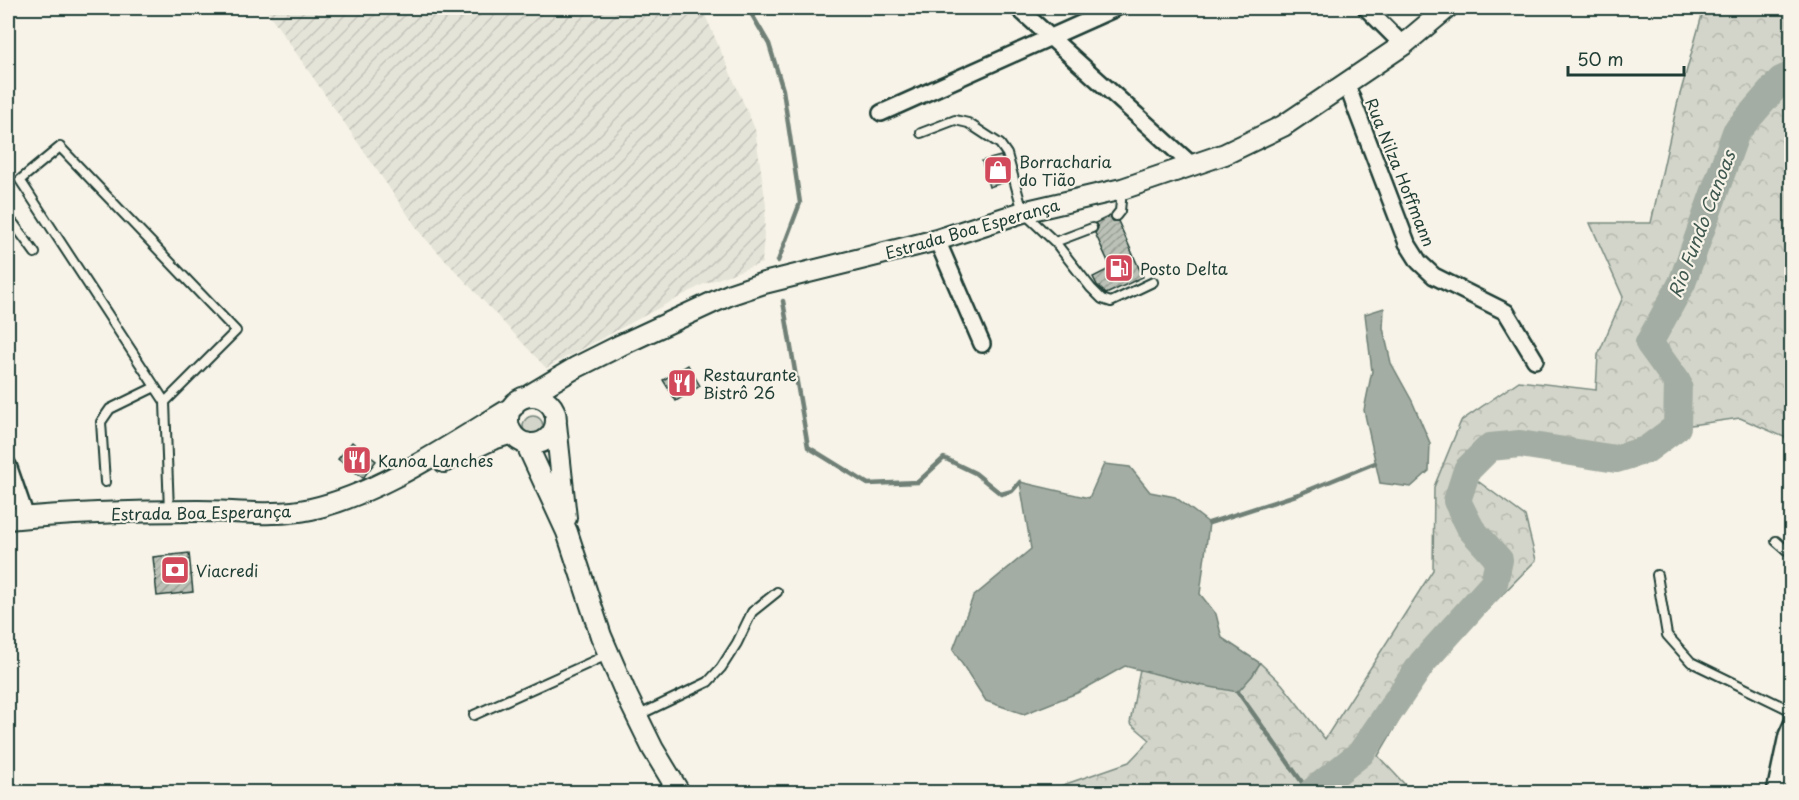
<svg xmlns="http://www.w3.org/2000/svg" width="1799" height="800" viewBox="0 0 1799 800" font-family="'Playpen Sans',sans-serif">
<defs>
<pattern id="industrial-furrows" width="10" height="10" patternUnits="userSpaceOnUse" patternTransform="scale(1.5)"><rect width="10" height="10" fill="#e5e4d9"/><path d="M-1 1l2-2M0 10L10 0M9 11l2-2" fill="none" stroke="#c4c4bb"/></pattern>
<pattern id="grass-tufts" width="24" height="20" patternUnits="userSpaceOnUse" patternTransform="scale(1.5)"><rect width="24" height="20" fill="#d3d5ca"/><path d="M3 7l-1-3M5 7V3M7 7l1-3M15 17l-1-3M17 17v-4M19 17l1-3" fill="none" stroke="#b5b8ae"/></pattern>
<pattern id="forest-crowns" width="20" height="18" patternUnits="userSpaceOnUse" patternTransform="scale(1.5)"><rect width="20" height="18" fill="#d3d5ca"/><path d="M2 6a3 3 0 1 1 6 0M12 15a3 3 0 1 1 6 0" fill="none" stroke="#b5b8ae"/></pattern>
<pattern id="building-hatch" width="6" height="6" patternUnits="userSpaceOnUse" patternTransform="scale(1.5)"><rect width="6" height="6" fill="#bbc1b6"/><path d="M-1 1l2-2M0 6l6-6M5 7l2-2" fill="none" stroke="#979e95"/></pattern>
</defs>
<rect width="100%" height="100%" fill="#f7f3e8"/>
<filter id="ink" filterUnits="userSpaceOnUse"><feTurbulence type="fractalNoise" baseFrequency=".0167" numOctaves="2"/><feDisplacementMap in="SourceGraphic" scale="12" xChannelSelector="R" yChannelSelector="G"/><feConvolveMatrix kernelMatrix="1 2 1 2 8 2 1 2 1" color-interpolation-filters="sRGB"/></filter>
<g filter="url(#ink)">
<path fill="url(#industrial-furrows)" d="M265,8H702L755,129L766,205L762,263L706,283L546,368L421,234Z"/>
<path fill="url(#grass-tufts)" stroke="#79897f" stroke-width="1.5" d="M523 426a10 10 0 1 1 20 0a10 10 0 1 1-20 0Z"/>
<path fill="url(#forest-crowns)" stroke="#79897f" stroke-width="1.5" d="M1704,8H1791V440L1740,418L1677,427L1616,459L1520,444L1490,447L1467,470L1479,482L1525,516L1536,560L1430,668L1378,756L1412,792H1043L1129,762L1150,740L1130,723L1140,669L1199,685L1252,676L1260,663L1282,684L1325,739L1433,570L1434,487L1461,421L1519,381L1596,390L1598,355L1623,297L1590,223H1651L1677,105Z"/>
<path fill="#a4ada3" stroke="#6f8077" stroke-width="1.5" d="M1384,308L1383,328L1391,363L1412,401L1430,443L1429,471L1411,487L1380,483L1364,410L1372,371L1365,314Z
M1104,464L1130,467L1150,492L1175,497L1209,523L1200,594L1216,614L1222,638L1260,663L1252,676L1238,692L1199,685L1125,666L1077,693L1024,714L986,701L953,650L973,597L1031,549L1020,482L1089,498Z"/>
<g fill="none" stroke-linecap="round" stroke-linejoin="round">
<path stroke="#6f8077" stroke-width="4.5" d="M748,8L769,44L783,90L800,203L778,261
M783,301L808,447L868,484L918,482L944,458L975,473L1001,494L1012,491L1020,482
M1209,523L1299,494L1375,463
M1238,692L1309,792"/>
<path stroke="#a4ada3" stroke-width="28" d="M1312,792L1361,753L1423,662L1494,583L1499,560L1471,529L1457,501L1467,470L1490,447L1520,444L1616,459L1646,450L1677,427L1678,383L1649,343L1682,283L1736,132L1781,80L1792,75"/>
</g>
<path fill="url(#building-hatch)" stroke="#1f3d34" stroke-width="1.5" d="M1001,156L1008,181L989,187L982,161Z
M1110,216L1113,221H1118L1143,277L1106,294L1097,285L1093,277L1111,268L1095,233L1098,228L1095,223Z
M688,365L700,386L676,401L663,380Z
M352,442L376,461L363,478L338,459Z
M189,553L193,592L157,596L153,557Z"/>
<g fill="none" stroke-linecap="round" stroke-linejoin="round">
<g stroke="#1f3d34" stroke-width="12">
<path id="service" d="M921,133L955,120L968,123L1000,144L1007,154L1023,212L1055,242L1091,288L1102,299L1111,302L1153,282
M1116,216L1120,211L1122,191
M8,220L14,224L35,253
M1055,242L1092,228
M165,402L236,331L60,147L20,180L165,402L169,511
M105,482L101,422L110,409L155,387
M1776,541L1792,555
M1657,575L1667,635L1691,662L1792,711
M474,715L607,655
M637,716L708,682L721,668L737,643L752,612L777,592"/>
</g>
<g stroke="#1f3d34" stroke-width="20">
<path id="minor" d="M1018,8L1193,166
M1366,8L1403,45
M1346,83L1407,243L1419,262L1434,276L1506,312L1535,360
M881,113L1116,8
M937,240L982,344
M8,465L26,517
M1775,792L1787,735L1792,724"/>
</g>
<g stroke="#1f3d34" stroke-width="24">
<path id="tertiary" d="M528,396L575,368L621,345L731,294L764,283L937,240L1023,212L1122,189L1225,154L1283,126L1403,45L1447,8
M508 420a24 24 0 1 1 48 0a24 24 0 1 1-48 0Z
M556,424L566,518
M526,443L567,532L601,636L627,696L653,749L679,792
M444,462L493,439L512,433
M8,519C71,513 135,511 198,511C235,511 275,517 311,509C380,494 453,443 513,407"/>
</g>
<use href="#service" stroke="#f7f3e8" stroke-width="8"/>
<use href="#minor" stroke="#f7f3e8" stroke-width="15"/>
<use href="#tertiary" stroke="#f7f3e8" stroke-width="20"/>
</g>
</g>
<defs>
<g id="shop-square" transform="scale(1.5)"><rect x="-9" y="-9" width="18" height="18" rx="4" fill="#d1495b" stroke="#f7f3e8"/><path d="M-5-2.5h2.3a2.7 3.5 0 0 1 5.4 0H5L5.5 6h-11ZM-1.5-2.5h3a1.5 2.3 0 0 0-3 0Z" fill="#fff"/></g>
<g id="fuel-square" transform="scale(1.5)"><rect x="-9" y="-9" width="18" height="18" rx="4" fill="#d1495b" stroke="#f7f3e8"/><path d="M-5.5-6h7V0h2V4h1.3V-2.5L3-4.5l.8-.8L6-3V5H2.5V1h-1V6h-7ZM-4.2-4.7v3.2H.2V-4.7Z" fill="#fff"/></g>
<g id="restaurant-square" transform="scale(1.5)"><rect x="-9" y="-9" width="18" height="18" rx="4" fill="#d1495b" stroke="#f7f3e8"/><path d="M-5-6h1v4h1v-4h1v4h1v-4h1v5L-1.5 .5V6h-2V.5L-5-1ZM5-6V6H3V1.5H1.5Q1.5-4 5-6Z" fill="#fff"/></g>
<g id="bank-square" transform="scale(1.5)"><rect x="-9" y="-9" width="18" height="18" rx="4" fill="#d1495b" stroke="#f7f3e8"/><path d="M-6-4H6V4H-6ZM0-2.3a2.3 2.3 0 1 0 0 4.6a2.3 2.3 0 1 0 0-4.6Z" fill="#fff"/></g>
</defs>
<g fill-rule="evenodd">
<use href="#shop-square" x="998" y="170"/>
<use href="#fuel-square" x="1119" y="268"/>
<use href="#restaurant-square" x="682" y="383"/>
<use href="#restaurant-square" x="357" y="460"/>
<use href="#bank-square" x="175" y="570"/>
</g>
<g text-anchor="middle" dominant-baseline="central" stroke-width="4.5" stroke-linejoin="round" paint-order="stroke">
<g font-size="16" fill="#1f3d34" stroke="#f7f3e8" text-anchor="start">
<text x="1019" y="161">Borracharia<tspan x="1019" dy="18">do Tião</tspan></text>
<text x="1140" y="268">Posto Delta</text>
<text x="703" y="374">Restaurante<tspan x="703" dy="18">Bistrô 26</tspan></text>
<text x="378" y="460">Kanoa Lanches</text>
<text x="196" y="570">Viacredi</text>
</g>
<g font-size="16" fill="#1f3d34" stroke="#f7f3e8">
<text transform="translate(1401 172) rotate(68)">Rua Nilza Hoffmann</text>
<text transform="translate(972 228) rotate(-16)">Estrada Boa Esperança</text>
<text transform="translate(201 512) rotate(-1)">Estrada Boa Esperança</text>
</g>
<g font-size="18" font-style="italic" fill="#405950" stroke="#f7f3e8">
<text transform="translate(1701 224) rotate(-69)">Rio Fundo Canoas</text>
</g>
</g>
<rect width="1799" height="800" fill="none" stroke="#f7f3e8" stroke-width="30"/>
<rect x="15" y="15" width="1769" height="770" fill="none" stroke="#1f3d34" stroke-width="2" filter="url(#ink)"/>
<path d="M1568 66v9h116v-9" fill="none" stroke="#1f3d34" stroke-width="3"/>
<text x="1577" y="66" font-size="18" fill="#1f3d34" stroke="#f7f3e8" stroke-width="4.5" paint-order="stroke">50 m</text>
</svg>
